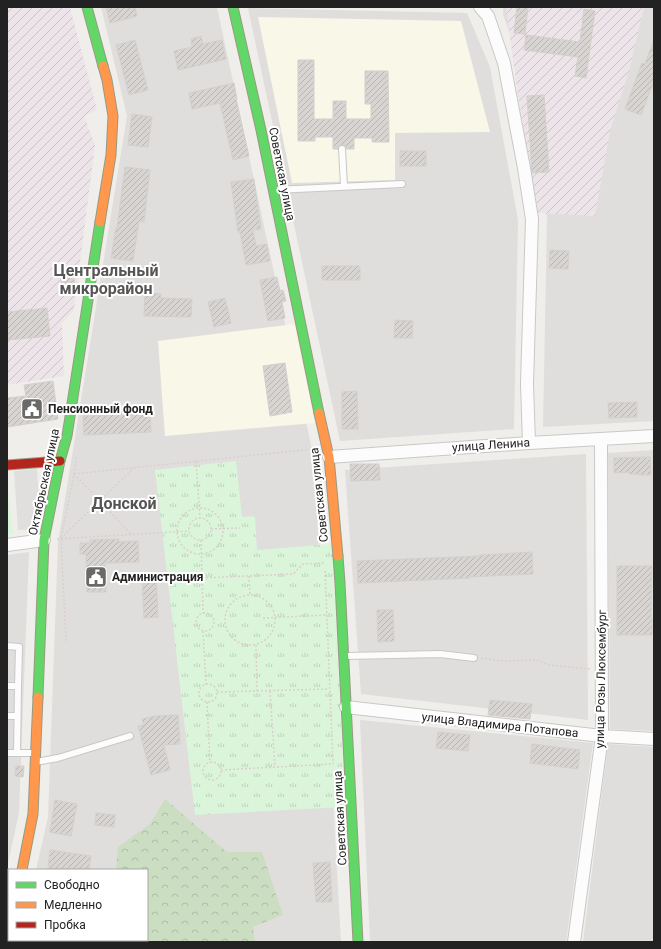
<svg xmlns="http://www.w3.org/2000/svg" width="661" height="949" viewBox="0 0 661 949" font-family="Roboto,sans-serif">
<defs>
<pattern id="industrial-furrows" width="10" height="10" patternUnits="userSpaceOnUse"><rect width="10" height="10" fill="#ede4e9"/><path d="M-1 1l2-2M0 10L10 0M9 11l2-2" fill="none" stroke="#cbc3c8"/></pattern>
<pattern id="forest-crowns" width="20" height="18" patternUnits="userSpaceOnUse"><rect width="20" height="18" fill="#cbdec1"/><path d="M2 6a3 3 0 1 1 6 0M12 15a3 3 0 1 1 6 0" fill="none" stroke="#aebea6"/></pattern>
<pattern id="park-tufts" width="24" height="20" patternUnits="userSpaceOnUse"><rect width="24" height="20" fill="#daf5da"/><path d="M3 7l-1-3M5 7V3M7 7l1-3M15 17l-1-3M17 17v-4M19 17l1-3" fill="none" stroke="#bbd2bb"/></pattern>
<pattern id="building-hatch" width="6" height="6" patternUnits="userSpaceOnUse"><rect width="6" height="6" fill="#d7d4d2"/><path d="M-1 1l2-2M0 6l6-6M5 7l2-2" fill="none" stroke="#b8b6b4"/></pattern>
</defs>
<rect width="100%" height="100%" fill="#f0eeeb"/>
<path fill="#dfdedc" d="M101,7H217L314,459L341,942H19L20,940H147V870H36L48,817L58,542L127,116Z
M503,7H654V421L543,427L547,217L519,60L503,14Z
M248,8L467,13L490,67L518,220L514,429L340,441Z
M654,450V731L610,729L608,453Z
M586,454L588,720L361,694L345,470Z
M29,552L19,813L7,868V555Z
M360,720L593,743L566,942H370Z
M608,744L654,747V942H583Z"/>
<path fill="url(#industrial-furrows)" d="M7,7H70L97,110L84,116L95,145L74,310L62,323L64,376L7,385Z
M506,7H644L629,71L610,131L595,216L538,213L517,89Z"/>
<path fill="#f8f7e8" d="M258,17L461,21L490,132L395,133V180L292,183Z
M295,324L315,423L165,436L158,341Z"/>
<path fill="url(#forest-crowns)" d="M165,799L227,852H262L283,915L253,927L255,942H108V940H147V870H116L118,847L150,824Z"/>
<path fill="url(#park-tufts)" d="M236,461L242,517L255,516L257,550L332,544L345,807L195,815L155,470Z
M7,480L13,534L7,535Z"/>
<path fill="#e0dfde" d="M37,469L41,529L18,530L14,471Z"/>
<path fill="url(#building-hatch)" stroke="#d3d0cc" d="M106,7H135L137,16L110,23Z
M517,7H528L525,34L514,33Z
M584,9L595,11L586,78L575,76L578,57L524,50L526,35L580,42Z
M201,36L203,44L222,40L226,59L178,70L174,51L192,47L191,39Z
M135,40L148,90L129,95L116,45Z
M653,42L654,43V81L641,115L625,109L642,63L645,64Z
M298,60H314V119H333V101H346V119H371V104H365V71H388L389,142H372V138H354V149H346V146L342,145H339L338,149H333V137H315V141H298Z
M234,83L237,99H236L249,156L233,160L220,103L192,109L189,93Z
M544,95L549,172L532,173L527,96Z
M132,114L152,117L148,147L128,145Z
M400,151H426V166H400Z
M125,167L150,170L144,222L139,221L133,261L111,258L116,227L117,228Z
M254,179L261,229L253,230L256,246L267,244L270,261L246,265L240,232H238L231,182Z
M550,250L569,251L568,269L549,268Z
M322,266H360V280H322Z
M73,272L76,293L63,295L60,274Z
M277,277L280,291L283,290L286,301L282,302L285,318L268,321L260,280Z
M145,293L161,294L160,298L192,299L191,317L144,316Z
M225,298L231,323L214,327L208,302Z
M47,308L50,336L7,340V312Z
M395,320L413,321L412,338H394Z
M285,363L292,412L270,416L263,366Z
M53,381L58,419L7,427V398L26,396L24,385Z
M357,391L358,429H342V392Z
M637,402V417L609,418L608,403Z
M121,407L122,414L150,412L151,432L84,435L83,416L112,415L111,408Z
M650,457L651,475H639V474H629V472L614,473V458Z
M350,464H379L380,480L351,481Z
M119,539V542L138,541L139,562L105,563L106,592H87L86,554H80V543H90V540Z
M532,552L533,574L470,577V578L358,583L357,561L480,556V555Z
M617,566H652L651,619H652V635H617Z
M142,576H156L158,617L144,618Z
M377,610H393L394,641L378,642Z
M490,700L532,704L530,719L488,715Z
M178,715L180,744L164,745L170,770L151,775L138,726L144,725L142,719L155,716Z
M438,732L470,735L468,751L436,748Z
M532,744L580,750L578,769L530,763Z
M16,766H24L23,777L15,776Z
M55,800L77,804L71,836L50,832Z
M96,813L115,815L114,827L95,825Z
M50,850L91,856L89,870H64L48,868Z
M330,862L332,902H316L313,863Z"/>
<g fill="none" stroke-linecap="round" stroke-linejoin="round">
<g stroke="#c9c8c7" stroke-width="8">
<path id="lane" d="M342,149L344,186
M275,190L402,184
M7,646L19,647L18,686
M346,656L440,654L474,658
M7,686H18L17,753
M7,716H17
M7,753H34
M36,762L58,758L130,736"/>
</g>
<g stroke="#c9c8c7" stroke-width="14">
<path id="street" d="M480,7L488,16L504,63L524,168L532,219L527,384L529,443
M329,457L529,443L654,436
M7,545L44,540
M346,707L602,736L654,739
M574,942L602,736L601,439"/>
</g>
<g stroke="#999a82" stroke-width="11">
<path id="fast" d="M87,7L103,66
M233,7L261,130L319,413
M338,556L340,583L358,942
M38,697L44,540L60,461L67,436L100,222
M7,934L9,928"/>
</g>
<g stroke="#999a82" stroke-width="11">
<path id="slow" d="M100,222L111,155L113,116L107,80L103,66
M319,413L329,457L338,556
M22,870L33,814L38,697"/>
</g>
<g stroke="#999a82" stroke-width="11">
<path id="jam" d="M7,465L60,461"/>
</g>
<path stroke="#dccecd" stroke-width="1.5" stroke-dasharray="2 2" stroke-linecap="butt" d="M196,461L200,518
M74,474L313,449
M74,474L131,534
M177 531a23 23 0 1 1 46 0a23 23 0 1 1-46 0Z
M189 529a11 11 0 1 1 22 0a11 11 0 1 1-22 0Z
M211,529L240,528
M61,538L135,467
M57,539L189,531
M201,540L203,613
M325,571L333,764
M249,576L250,595
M202,578L293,574L303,564L324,563
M225 620a25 25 0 1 1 50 0a25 25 0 1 1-50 0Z
M196 622a9 9 0 1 1 18 0a9 9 0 1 1-18 0Z
M263,618L327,615
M203,631L206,685
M66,641L61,538L74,474L76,457
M256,645L257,691
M481,658L503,661L536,660L549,665L590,669
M199 693a9 9 0 1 1 18 0a9 9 0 1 1-18 0Z
M270,691L275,767
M217,692L329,689
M207,702L210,763
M203 771a9 9 0 1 1 18 0a9 9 0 1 1-18 0Z
M221,770L333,764"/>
<use href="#lane" stroke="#fdfcfc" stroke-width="6"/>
<use href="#street" stroke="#fdfcfc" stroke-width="12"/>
<use href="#fast" stroke="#63d668" stroke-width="9"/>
<use href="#slow" stroke="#ff974d" stroke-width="9"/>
<use href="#jam" stroke="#b3261e" stroke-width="9"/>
</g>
<defs>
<g id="civic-square" transform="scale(1.15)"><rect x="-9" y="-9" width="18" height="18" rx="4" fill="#6a6968" stroke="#fff"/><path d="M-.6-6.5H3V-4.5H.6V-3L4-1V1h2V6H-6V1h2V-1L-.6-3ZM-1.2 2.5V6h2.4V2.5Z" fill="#fff"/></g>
</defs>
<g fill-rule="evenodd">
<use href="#civic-square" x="32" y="409"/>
<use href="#civic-square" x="96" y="577"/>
</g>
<g text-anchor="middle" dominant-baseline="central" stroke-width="4" stroke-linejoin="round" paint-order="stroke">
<g font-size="12" fill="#222" stroke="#fff">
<text transform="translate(282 174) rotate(79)">Советская улица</text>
<text transform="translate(491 445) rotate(-4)">улица Ленина</text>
<text transform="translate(44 482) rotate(-78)">Октябрьская улица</text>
<text transform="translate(319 495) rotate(-96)">Советская улица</text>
<text transform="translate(601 679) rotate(-89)">улица Розы Люксембург</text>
<text transform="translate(500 725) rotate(6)">улица Владимира Потапова</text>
<text transform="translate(340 818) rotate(-93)">Советская улица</text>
</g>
<g font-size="12" font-weight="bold" fill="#222" stroke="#fff" text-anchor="start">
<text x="48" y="409">Пенсионный фонд</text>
<text x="112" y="577">Администрация</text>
</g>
<g font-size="16" font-weight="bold" fill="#555" stroke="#fff">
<text x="106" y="270">Центральный<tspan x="106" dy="18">микрорайон</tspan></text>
<text x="124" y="503">Донской</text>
</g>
</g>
<rect width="661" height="949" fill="none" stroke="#222222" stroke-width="16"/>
<rect x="8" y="869" width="140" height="72" fill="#ffffff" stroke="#a7a7a7"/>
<rect x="16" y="882" width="20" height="6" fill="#63d668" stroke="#a7a7a7"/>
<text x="44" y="889" font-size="12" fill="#222222">Свободно</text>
<rect x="16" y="902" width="20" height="6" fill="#ff974d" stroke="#a7a7a7"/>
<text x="44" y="909" font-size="12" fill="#222222">Медленно</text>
<rect x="16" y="922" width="20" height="6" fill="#b3261e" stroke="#a7a7a7"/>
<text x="44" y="929" font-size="12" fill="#222222">Пробка</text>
</svg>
